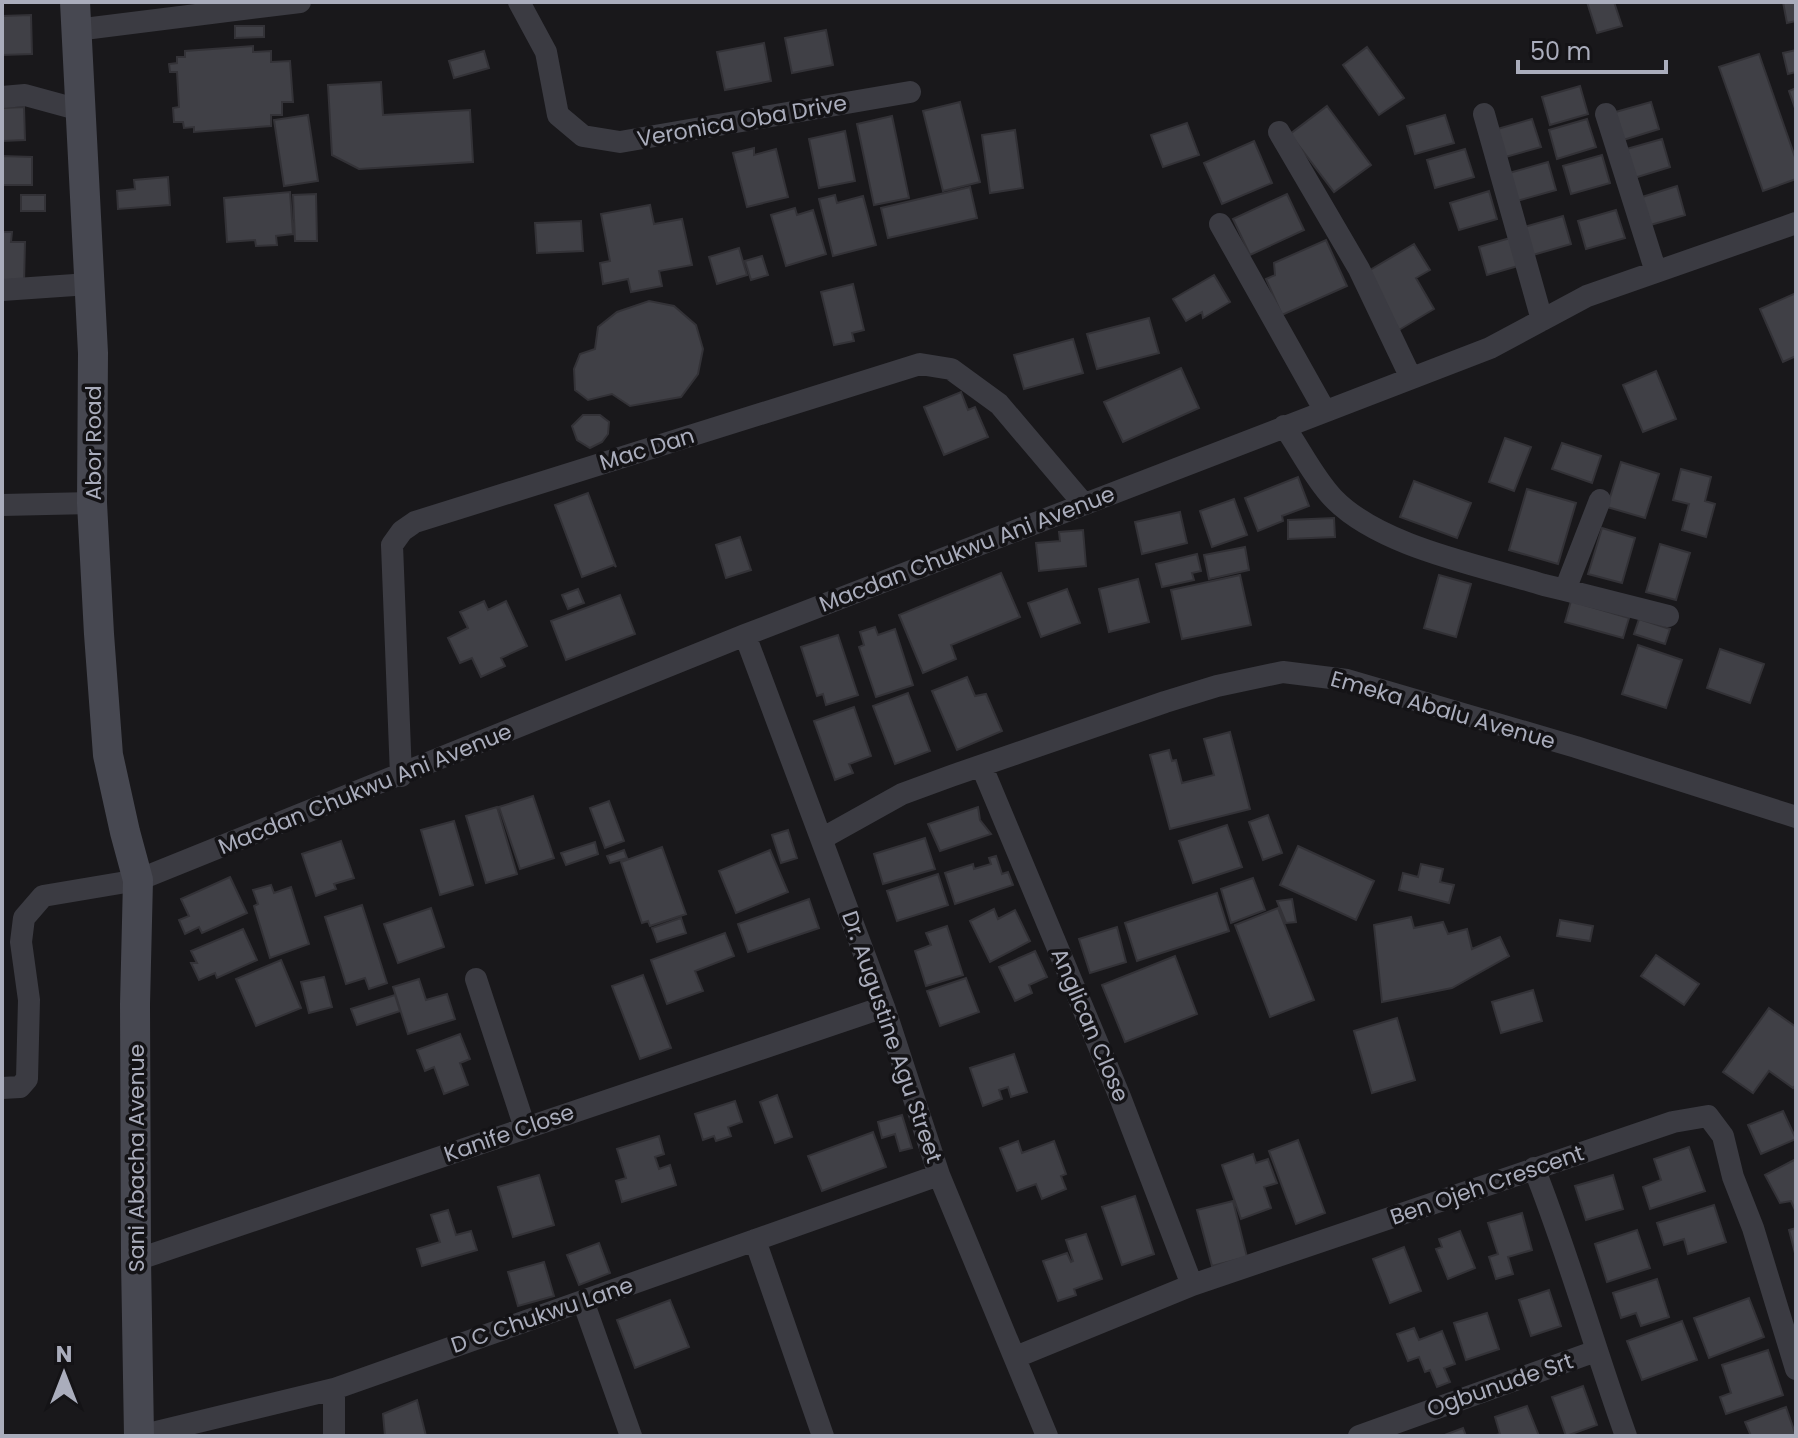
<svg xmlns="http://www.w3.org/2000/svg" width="1798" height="1438" viewBox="0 0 1798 1438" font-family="Poppins,sans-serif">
<rect width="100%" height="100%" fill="#19181b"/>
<path fill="#404046" stroke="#333237" stroke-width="2" d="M1587,2H1614L1622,26L1597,33Z
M1783,2H1796V21L1787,23Z
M31,15L32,54L2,55V16Z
M235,26H264V37L235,38Z
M826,30L833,65L792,73L785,38Z
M764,43L771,81L725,90L717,52Z
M253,46V52L271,51V62L290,61L293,102H282V115H271V126L194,132V127L184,128L183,122H174L173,108L179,107L177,72H170L169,64L177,63V57H185V51Z
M1367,47L1404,98L1379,115L1343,65Z
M1796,50V72L1788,74L1783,53Z
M484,51L489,68L454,78L449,61Z
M1759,54L1796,160V179L1763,191L1719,67Z
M381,82L383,115L470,110L473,162L359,169L332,155L328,85Z
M1580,86L1588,114L1550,125L1542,97Z
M1796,88V111L1789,91Z
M960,102L980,182L943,191L923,111Z
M1651,102L1659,129L1620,141L1612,113Z
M1327,106L1371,165L1334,192L1290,134Z
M24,107L25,140L2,141V108Z
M308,115L318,181L284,186L274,120Z
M1445,115L1454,143L1415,154L1407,126Z
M892,116L909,198L874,205L857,124Z
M1532,119L1541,147L1502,158L1494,130Z
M1587,119L1596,147L1557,159L1549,130Z
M1187,123L1199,155L1163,167L1151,135Z
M1015,130L1023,188L990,193L982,135Z
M845,131L855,181L819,188L809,139Z
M1662,139L1670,167L1631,179L1623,150Z
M1254,141L1272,183L1222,204L1204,163Z
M754,148V155L776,149L788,197L747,207L733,153Z
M1465,149L1474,177L1435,188L1427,160Z
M1602,155L1610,183L1571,194L1563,166Z
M2,156L32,157V185H2Z
M1548,162L1556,190L1517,201L1509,173Z
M168,177L170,205L118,209L117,191L135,189L134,180Z
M1677,186L1685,215L1647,226L1639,198Z
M970,187L977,218L888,238L881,208Z
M1489,191L1497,219L1459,230L1450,203Z
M290,192L293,234L276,236L277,245L256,246L255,240L227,242L224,198Z
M316,194L317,241H295L293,195Z
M1287,194L1304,230L1250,255L1233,219Z
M21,195H45V211H21Z
M835,195L837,203L863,196L876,245L833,256L819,199Z
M650,205L654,224L682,219L692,265L659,271L662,286L631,292L628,279L603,284L600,263L610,261L601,214Z
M795,208L797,215L813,210L826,254L786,266L771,215Z
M1616,210L1625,238L1586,249L1578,221Z
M1563,216L1571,244L1533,255L1524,227Z
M581,221L583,251L537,253L535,223Z
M2,232H12L11,242H25L24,283H2Z
M1517,236L1525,264L1487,275L1479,247Z
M1326,240L1347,286L1282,315L1266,279L1275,275L1274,263Z
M1414,244L1430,270L1416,278L1434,309L1399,330L1365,273Z
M739,248L747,275L717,284L709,257Z
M762,256L768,275L751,280L745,261Z
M1214,275L1230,302L1203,318L1202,312L1186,321L1173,299Z
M853,284L864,330L852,333L854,341L834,345L821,292Z
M1796,293V356L1783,362L1760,309Z
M649,301L674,306L696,325L703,349L698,374L681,397L630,406L612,394L588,400L575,390L574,369L580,354L595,349L598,327L617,312Z
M1149,318L1159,353L1097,369L1087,334Z
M1073,339L1083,373L1024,389L1014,355Z
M1181,368L1199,408L1123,442L1104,402Z
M1656,371L1676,419L1643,432L1623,385Z
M961,392L968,410L975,407L988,437L944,455L924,407Z
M583,415H600L609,422L608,434L602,442L590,448L577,440L572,426Z
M1505,438L1531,447L1514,491L1489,482Z
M1562,443L1601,456L1592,483L1552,469Z
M1621,462L1659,474L1645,518L1607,507Z
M1681,469L1711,477L1705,501L1715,504L1706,537L1682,530L1689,504L1673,500Z
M1298,477L1309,506L1282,516L1283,521L1258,531L1245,498Z
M1414,481L1471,503L1457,538L1400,517Z
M1527,489L1576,503L1558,564L1509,550Z
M588,493L616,567L614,565L582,577L555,505Z
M1234,499L1247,535L1212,547L1200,511Z
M1180,512L1187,543L1142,554L1135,522Z
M1334,518L1335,537L1288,539V520Z
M1602,528L1635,538L1622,583L1588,574Z
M1083,530L1086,566L1039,571L1036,543L1060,541L1059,532Z
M740,537L751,570L726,578L716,545Z
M1660,544L1690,553L1676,600L1646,592Z
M1245,547L1249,570L1209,579L1204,555Z
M1197,554L1201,571L1192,573L1194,580L1162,587L1156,564Z
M1001,573L1020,617L951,645L956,659L923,673L899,615Z
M1240,575L1251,625L1182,639L1171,590Z
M1439,575L1471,584L1456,637L1424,628Z
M1138,579L1149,622L1109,632L1099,589Z
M578,589L584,603L568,609L562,595Z
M1067,589L1080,623L1041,637L1028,603Z
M620,595L635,634L566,660L551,621Z
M484,601L488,610L506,601L527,646L501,658L505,666L481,677L472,658L460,663L448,638L468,628L460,612Z
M1571,601L1629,618L1623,638L1565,622Z
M1639,619L1670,629L1665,644L1634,634Z
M875,627L878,635L895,629L913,685L876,697L859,647L864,645L860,632Z
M838,635L858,695L826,705L823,694L817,696L801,647Z
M1638,645L1682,660L1666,708L1622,694Z
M1720,649L1764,664L1750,703L1707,688Z
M967,677L975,696L986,694L1002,731L957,750L932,691Z
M908,693L930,751L895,764L873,706Z
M854,707L871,756L849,764L853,773L835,780L814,721Z
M1230,732L1250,809L1170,829L1150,755L1169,750L1172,761L1176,760L1182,783L1214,775L1204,739Z
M533,796L554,858L520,869L499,807Z
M609,801L624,841L605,848L590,808Z
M497,807L517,874L486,883L466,816Z
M978,807L980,820L991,834L940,851L928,824Z
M1268,815L1282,853L1263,860L1249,822Z
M454,821L473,885L440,895L421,830Z
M1227,825L1242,867L1193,883L1179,841Z
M788,830L797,858L781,863L772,835Z
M925,838L935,869L883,884L874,854Z
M341,841L354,878L334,884L336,889L316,896L302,854Z
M595,842L598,854L566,865L561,853Z
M1298,846L1374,881L1356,920L1280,885Z
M662,847L686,914L650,926L648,921L642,923L621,862Z
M624,850L627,858L610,863L607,856Z
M770,850L788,892L736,913L719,871Z
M996,856L1002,874L1008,872L1013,885L955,904L945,873L973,864L974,869L991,864L989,858Z
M1421,864L1443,869L1440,882L1454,885L1449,903L1399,890L1403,873L1418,877Z
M938,874L948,905L897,921L887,891Z
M230,877L247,913L202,933L199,927L185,934L179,920L189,916L181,899Z
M1253,878L1265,910L1231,923L1221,889Z
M271,885L274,893L291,887L309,944L270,958L254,906L258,904L253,890Z
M1217,893L1229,931L1137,961L1125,923Z
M809,899L819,928L748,952L738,924Z
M1292,899L1296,922L1286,923L1277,901Z
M362,905L387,983L369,989L365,978L346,984L325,917Z
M431,908L444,947L398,963L384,924Z
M1278,908L1314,1000L1270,1017L1235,925Z
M994,909L998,919L1015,910L1030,941L990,962L970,921Z
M1411,917L1414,928L1443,922L1448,934L1467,929L1472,949L1500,937L1509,956L1452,988L1382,1002L1374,925Z
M681,918L686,933L657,942L652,928Z
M1560,920L1593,926L1590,941L1557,936Z
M947,926L963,975L926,986L915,951L931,945L926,933Z
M1117,927L1126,962L1090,973L1079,939Z
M243,929L257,960L217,978L215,973L199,980L191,963H197L191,951Z
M725,933L734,956L695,971L703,991L667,1004L651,960Z
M1035,951L1047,977L1029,985L1032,993L1015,1001L999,967Z
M1656,955L1699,984L1684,1005L1641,976Z
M1175,956L1197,1014L1125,1042L1102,985Z
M281,960L301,1008L256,1026L236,979Z
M643,975L671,1048L640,1059L612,986Z
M324,977L332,1007L309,1013L301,982Z
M966,978L979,1012L940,1026L927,991Z
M419,979L426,1000L447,994L455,1019L408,1034L393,987Z
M1533,990L1542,1021L1501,1033L1492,1002Z
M395,995L400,1011L357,1025L351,1009Z
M1769,1008L1796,1027V1084L1793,1088L1769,1071L1753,1093L1723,1072Z
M1397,1018L1415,1080L1372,1093L1354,1031Z
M460,1034L470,1059L460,1063L468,1085L444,1094L434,1067L425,1071L417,1050Z
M1014,1054L1027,1092L1011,1097L1008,1087L999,1090L1002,1099L983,1106L970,1068Z
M777,1095L792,1137L775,1143L760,1102Z
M735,1101L742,1122L728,1127L731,1136L716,1141L714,1136L703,1140L695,1114Z
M1783,1111L1796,1139L1761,1154L1748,1125Z
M902,1115L912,1148L900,1151L895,1134L882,1138L878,1122Z
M873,1132L886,1167L822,1191L808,1156Z
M659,1136L664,1154L655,1157L659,1169L670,1165L676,1185L622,1202L616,1181L626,1178L617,1149Z
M1298,1140L1325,1213L1296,1224L1269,1151Z
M1018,1141L1022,1153L1054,1141L1066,1174L1061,1176L1066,1189L1042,1199L1036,1184L1017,1191L1000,1148Z
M1689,1147L1705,1191L1650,1209L1643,1187L1661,1180L1654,1159Z
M1253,1154L1256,1163L1268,1159L1277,1183L1264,1187L1271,1208L1241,1219L1222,1165Z
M1796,1159V1212L1791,1201L1780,1203L1765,1175Z
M539,1175L554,1225L513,1237L498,1187Z
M1613,1175L1623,1209L1586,1220L1575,1186Z
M1135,1196L1154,1254L1122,1265L1102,1207Z
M1233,1201L1247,1257L1212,1266L1197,1210Z
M1714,1205L1726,1242L1688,1254L1684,1239L1664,1245L1657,1223Z
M448,1210L456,1235L471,1231L477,1250L422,1266L417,1249L440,1242L431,1215Z
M1522,1213L1532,1250L1508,1257L1513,1274L1496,1279L1489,1257L1498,1254L1488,1223Z
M1796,1228V1257L1789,1230Z
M1637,1230L1650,1268L1607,1282L1595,1244Z
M1460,1231L1475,1268L1448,1279L1436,1249L1442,1247L1439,1239Z
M1086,1234L1102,1279L1074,1289L1076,1295L1058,1301L1043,1261L1067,1253L1071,1262L1073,1261L1066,1240Z
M599,1243L610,1273L579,1285L567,1255Z
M1404,1247L1421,1291L1390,1303L1373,1259Z
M544,1262L554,1296L518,1306L508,1272Z
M1657,1279L1669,1317L1641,1326L1636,1313L1621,1318L1613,1293Z
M1549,1290L1561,1326L1531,1336L1519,1300Z
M1749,1298L1764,1337L1709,1358L1694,1318Z
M670,1300L689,1347L635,1368L617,1320Z
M1487,1313L1499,1349L1466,1360L1454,1323Z
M1682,1321L1697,1360L1642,1380L1627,1341Z
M1414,1328L1419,1340L1442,1331L1455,1364L1444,1368L1450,1382L1437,1387L1430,1370L1425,1372L1419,1357L1408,1361L1397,1334Z
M1768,1350L1783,1395L1726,1414L1720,1397L1731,1393L1722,1365Z
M1583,1386L1597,1425L1566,1436L1552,1397Z
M417,1400L426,1436H385L383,1414Z
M1527,1406L1539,1436H1493L1500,1434L1495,1417Z
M1786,1407L1796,1436H1751L1745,1422Z
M1463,1428L1466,1436H1442Z"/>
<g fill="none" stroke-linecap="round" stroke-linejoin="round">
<path stroke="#3b3b42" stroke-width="22" d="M519,2L546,52L558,115L583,136L620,142L910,92
M76,30L300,2
M2,97L25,95L80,110
M1484,114L1542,320
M1606,114L1656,272
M1279,132L1359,269L1411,378
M1220,224L1325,411
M2,290L89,284
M1284,426C1300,449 1314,478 1333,498C1380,547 1480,565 1544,585L1565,590L1600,500
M2,505L92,503
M1565,590L1668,616
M745,635L884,1007L939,1175L1047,1436
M982,767L1120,1097L1192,1285
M401,776L392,545L402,531L415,522L920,364L951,369L999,404L1083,503
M823,838L902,794L951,776L1165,702L1217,686L1283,672L1347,680L1576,747L1796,817
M476,979L525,1128
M2,1088L20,1087L27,1079L29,1000L21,942L24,918L43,896L138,880L745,635L1490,348L1587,296L1796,223
M1534,1168C1569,1256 1594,1347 1626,1436
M755,1240L823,1436
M136,1260L884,1007
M583,1301L631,1436
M1016,1357L1192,1285L1673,1122L1708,1116L1723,1136L1733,1177L1753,1228L1796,1369
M334,1389V1436
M140,1436L334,1389L939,1175
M1359,1436L1596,1351"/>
<path stroke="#474851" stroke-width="30" d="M75,2L93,353L92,503L99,634L108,755L125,832L138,880L135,1004L136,1260L139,1436"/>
</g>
<g text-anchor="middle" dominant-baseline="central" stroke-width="7" stroke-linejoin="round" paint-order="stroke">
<g font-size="22" fill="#aaadbc" stroke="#141316">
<text transform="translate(742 121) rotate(-10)">Veronica Oba Drive</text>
<text transform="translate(93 443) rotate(-90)">Abor Road</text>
<text transform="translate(647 449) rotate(-17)">Mac Dan</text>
<text transform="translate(967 549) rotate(-21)">Macdan Chukwu Ani Avenue</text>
<text transform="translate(1443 710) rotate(16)">Emeka Abalu Avenue</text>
<text transform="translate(365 789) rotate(-22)">Macdan Chukwu Ani Avenue</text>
<text transform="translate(1090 1025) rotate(67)">Anglican Close</text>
<text transform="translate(892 1037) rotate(71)">Dr. Augustine Agu Street</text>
<text transform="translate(509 1133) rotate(-19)">Kanife Close</text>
<text transform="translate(136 1158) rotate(-90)">Sani Abacha Avenue</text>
<text transform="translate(1487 1185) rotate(-19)">Ben Ojeh Crescent</text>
<text transform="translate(542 1315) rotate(-19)">D C Chukwu Lane</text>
<text transform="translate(1500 1385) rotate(-19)">Ogbunude Srt</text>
</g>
</g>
<rect width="1798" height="1438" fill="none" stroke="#aaadbc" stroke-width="8"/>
<g transform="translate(64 1374)" stroke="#141316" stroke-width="6" paint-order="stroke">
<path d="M0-6L14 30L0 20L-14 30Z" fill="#aaadbc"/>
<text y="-12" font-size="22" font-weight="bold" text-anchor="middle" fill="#aaadbc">N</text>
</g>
<path d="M1518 60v12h148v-12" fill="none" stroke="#aaadbc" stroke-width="4"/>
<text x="1530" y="60" font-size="24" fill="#aaadbc" stroke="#141316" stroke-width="6" paint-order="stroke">50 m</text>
</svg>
